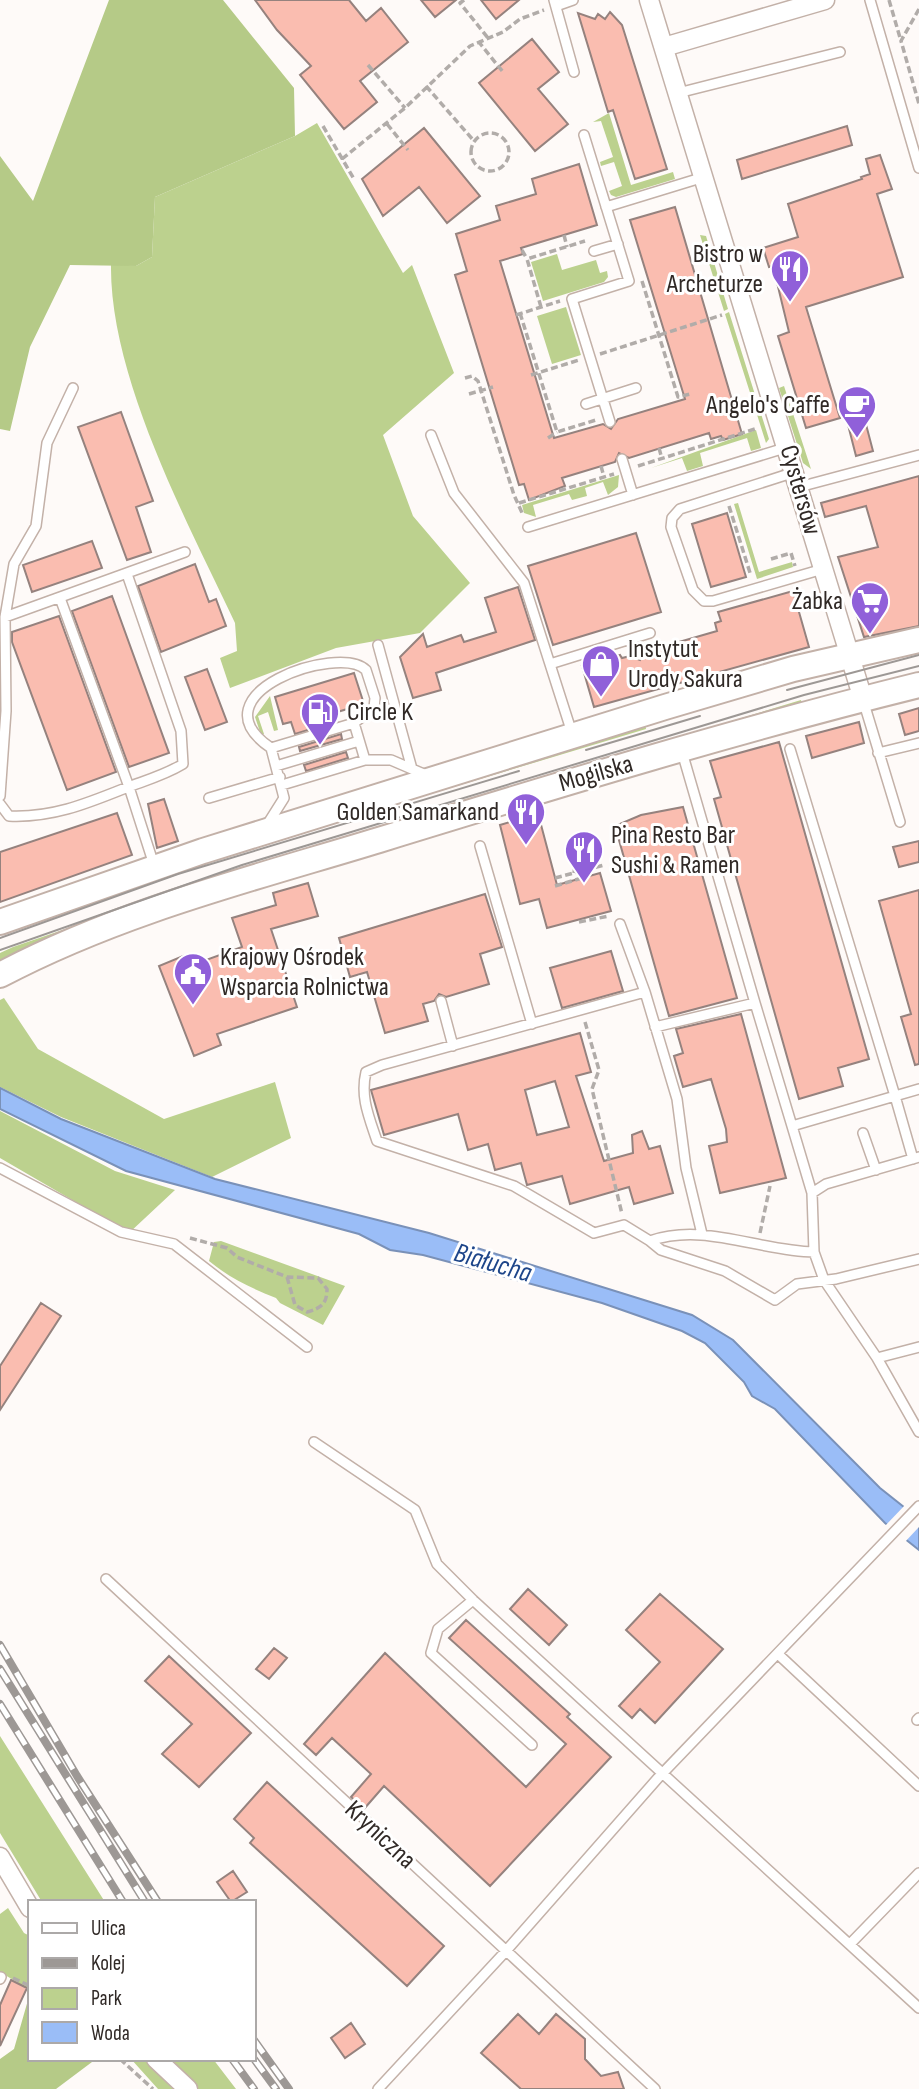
<svg xmlns="http://www.w3.org/2000/svg" width="919" height="2089" viewBox="0 0 919 2089" font-family="'Sofia Sans Condensed',sans-serif">
<rect width="100%" height="100%" fill="#fefaf8"/>
<path fill="#bcd18e" d="M609,113L631,185L673,172L675,179L616,197L611,195L609,191L622,186L614,162L601,166L600,162L613,157L601,121L593,122Z
M317,123L403,273L412,265L454,373L383,435L413,516L470,583L420,633L336,648L230,688L220,658L237,651L235,623C187,521 109,377 111,263L136,266L152,257L155,197L295,136Z
M700,235L706,236L728,309L724,311Z
M557,254L562,270L596,260L600,273L607,271L608,277L604,282L543,301L531,262Z
M566,307L581,355L552,364L537,316Z
M729,312L769,439L766,443L725,314Z
M784,386L811,469L803,463L779,388Z
M756,430L761,448L751,451L747,438L700,453L703,466L687,471L682,458L651,468Z
M619,475L618,487L608,495L603,482L585,488L587,496L572,500L569,494L533,505L536,517L524,513L522,505Z
M738,503L759,572L792,562L793,567L757,579L734,504Z
M270,696L278,730L274,731L268,712L258,716L264,734L261,735L255,717Z
M801,700L802,705H793L0,964V953L13,947L246,867Z
M645,722L646,729L205,862L0,935V932L187,865Z
M4,998L38,1049L164,1119L275,1082L291,1138L212,1177L61,1117L0,1087V1000Z
M0,1111L115,1171L175,1190L129,1233L0,1158Z
M221,1241L345,1286L323,1325L280,1303L276,1298C251,1288 231,1279 209,1261L214,1242Z
M0,1736L105,1902H42L0,1833Z
M8,1908L24,1933L30,1936V1990L0,1972V1914Z
M131,2059H213L236,2089H158Z"/>
<path fill="#b5ca87" d="M109,0H223L294,88L295,136L155,197L152,257L136,266L70,265L30,347L10,431L0,429V156L33,201Z
M30,1993V2059H96L56,2089H0V2059L14,2049Z"/>
<path fill="#9abdf7" stroke="#7a91b8" stroke-width="2" d="M0,1088L61,1119L215,1179L429,1233L692,1315L733,1340L880,1488L919,1519V1550L885,1523L775,1409L752,1396L744,1382L705,1343L682,1331L602,1303L423,1255L390,1250L359,1234L126,1171L0,1109Z"/>
<path fill="#fefaf8" d="M906,1504L919,1515V1527L904,1543L884,1527Z"/>
<path fill="#fabdb0" stroke="#95827e" stroke-width="2" fill-rule="evenodd" d="M255,0H349L366,21L381,8L408,42L360,81L377,102L344,129L300,75L311,66L277,30Z
M421,0H456L435,17Z
M481,0H519L496,19Z
M610,12L622,25L667,169L635,179L613,110L608,112L578,13L595,19L598,14L605,19Z
M532,39L559,72L538,89L568,124L535,151L479,83Z
M847,126L852,145L742,179L737,160Z
M424,128L480,196L447,223L419,187L383,216L362,179Z
M880,155L892,189L877,194L903,277L806,307L840,418L806,428L778,336L789,332L773,266L769,267L763,248L798,237L788,204L862,179L861,177L870,174L866,159Z
M579,164L597,225L521,248L523,254L500,261L554,438L603,424L611,429L618,419L685,399L630,220L675,207L742,434L723,440L721,436L711,439L709,433L629,458L619,453L615,462L562,478L565,486L529,500L524,484L519,485L455,275L467,271L456,234L500,220L496,206L536,194L532,179Z
M121,412L153,501L136,507L151,552L127,560L78,427Z
M863,413L873,451L856,456L846,417Z
M919,476V626L864,637L838,557L878,547L866,506L825,517L821,503Z
M727,513L746,577L711,587L692,524Z
M636,533L661,612L553,645L528,566Z
M92,541L102,568L32,592L23,565Z
M195,564L209,602L216,599L226,626L161,652L138,586Z
M518,587L535,640L436,673L441,690L413,698L400,657L423,634L427,647L461,635L464,642L496,632L485,598Z
M793,591L809,647L594,707L582,666L620,655L622,658L630,656L640,660L644,652L717,631L715,623L721,621L718,612Z
M112,596L169,753L129,767L72,611Z
M59,616L116,772L67,790L12,642V632Z
M207,669L227,722L205,730L185,677Z
M354,673L364,704L334,713L337,721L295,734L291,722L283,724L275,697Z
M919,708V731L905,735L899,714Z
M859,722L864,743L812,758L806,736Z
M341,734L342,739L300,751L299,747Z
M779,742L869,1059L838,1068L843,1086L799,1099L714,799L721,797L710,761Z
M346,752L348,758L306,771L304,765Z
M164,799L178,841L157,848L148,804Z
M683,807L737,998L669,1016L615,826L641,815Z
M117,813L132,855L0,902V852Z
M520,819L522,826L540,821L557,885L600,873L611,911L547,928L539,899L520,904L500,825Z
M919,841V862L899,867L893,847Z
M308,883L318,916L271,929L297,1007L217,1034L221,1045L194,1056L159,966L183,956L187,967L242,947L232,918L276,905L273,893Z
M919,890V1064L915,1065L901,1017L911,1014L879,901Z
M485,894L502,947L480,954L489,984L446,997L439,994L434,1001L423,1004L428,1021L385,1033L367,972L350,977L339,938Z
M611,951L623,991L562,1008L550,968Z
M741,1014L786,1178L720,1193L709,1146L727,1142L726,1129L711,1079L683,1087L674,1056L683,1053L676,1029Z
M580,1033L591,1072L576,1076L604,1161L633,1153L632,1135L642,1131L649,1149L660,1146L673,1193L634,1204L629,1187L570,1204L562,1176L527,1185L521,1163L495,1170L488,1144L468,1150L458,1114L384,1135L371,1090ZM555,1081L569,1127L537,1135L525,1090Z
M41,1303L61,1316L0,1410V1366Z
M528,1589L567,1625L549,1645L510,1609Z
M660,1594L723,1649L655,1723L640,1709L632,1718L619,1706L660,1662L626,1630Z
M466,1620L570,1714L567,1717L611,1757L490,1886L384,1786L364,1809L351,1797L371,1774L332,1738L316,1755L304,1744L385,1653L526,1787L566,1744L449,1638Z
M274,1648L287,1658L269,1679L256,1669Z
M169,1656L251,1733L199,1787L162,1754L192,1724L145,1681Z
M267,1782L444,1946L407,1986L250,1843L254,1838L234,1819Z
M233,1871L247,1892L231,1902L217,1882Z
M11,1980L27,1988L0,2046V2005Z
M518,2014L539,2034L556,2014L585,2039V2059L601,2076L618,2072L624,2089H521L481,2053Z
M351,2023L365,2044L345,2058L331,2038Z"/>
<g fill="none" stroke-linecap="round" stroke-linejoin="round">
<g stroke="#c3b1a8" stroke-width="12">
<path id="lane" d="M554,0L574,72
M870,0L919,168
M556,6L573,0
M678,93L840,52
M584,135L629,281L572,299L610,422
M606,207L704,177
M594,251L618,244
M586,404L636,388
M431,435L454,493L524,583L572,733
M622,459L633,495
M795,472L680,509L672,518L671,527L693,590L704,601H713L823,569
M799,487L919,455
M528,527L788,447
M60,598L129,787L154,865
M5,617L185,552
M632,639L637,654
M378,645L412,769
M550,664L650,633
M863,700L900,822
M271,748C191,694 339,643 366,670L375,698L374,708L354,723
M790,749L895,1096L792,1126L812,1193
M682,752L755,1003
M878,753L919,743
M276,766L359,741
M282,785L365,760
M0,796L6,711L5,617L14,564L36,526L47,443L73,388
M209,798L280,777
M0,804L9,816C53,818 88,803 128,787C147,780 165,775 183,764L181,731L127,574
M267,825L284,798L271,748L354,723L365,760H391L426,775
M480,846L532,1024
M620,924L645,992L677,1099L686,1168L702,1234
M645,992L382,1065L366,1072C360,1097 369,1117 377,1141L514,1186L594,1233L624,1225L650,1241
M441,1001L453,1046
M655,1027L755,1003L792,1126
M863,1133L876,1170
M919,1157L826,1184L812,1193L814,1252L824,1280L877,1358L919,1432
M913,1159L895,1096L919,1089
M0,1168L121,1232L174,1244L307,1347
M814,1252C758,1251 704,1222 650,1241L661,1250L725,1271L775,1300L797,1284L836,1279L919,1259
M877,1358L919,1347
M314,1442L415,1510L437,1564L473,1600
M106,1579L655,2089
M779,1655L919,1786
M917,1720L919,1718
M532,1745L431,1653L438,1629L473,1600L919,2008
M850,1944L919,1873
M0,1979L1,1977
M378,2089L505,1952L658,1778L919,1506"/>
</g>
<g stroke="#c3b1a8" stroke-width="21">
<path id="street" d="M649,0L863,699
M664,47L825,0
M0,1857L30,1908
M156,2059L188,2089"/>
</g>
<g stroke="#c3b1a8" stroke-width="28">
<path id="secondary" d="M0,922L203,851L665,707L793,669L919,640
M0,975C119,912 251,879 379,840C558,785 737,730 919,685"/>
</g>
<path stroke="#b1aca9" stroke-width="3.5" stroke-dasharray="7 3.5" stroke-linecap="butt" d="M464,0L460,3L488,38
M889,0L901,41
M919,9L901,41L919,104
M478,41L503,72
M368,65L405,108
M426,86L474,141
M387,124L408,150
M323,126L354,179
M471 152a19 19 0 1 1 38 0a19 19 0 1 1-38 0Z
M342,159L405,108L470,46L503,32L520,19L544,10
M564,235L567,247
M522,250L527,259
M642,281L678,397L690,394
M541,307L527,259L585,241
M520,313L557,432L596,420
M516,315L560,301
M600,354L722,315
M531,375L579,360
M465,378L472,376L478,381L514,495L523,515
M469,394L493,387
M548,438L557,432
M659,448L662,459
M601,466L604,477
M638,466L758,428
M519,503L614,474
M729,506L751,576
M771,559L791,553L795,566
M574,873L575,865
M555,878L604,865
M555,886L582,878
M579,922L609,916
M585,1022L599,1070L592,1089L622,1214
M760,1233L770,1186
M190,1238L227,1248L237,1257L287,1277L318,1278L327,1289C327,1304 321,1308 307,1312L295,1305L287,1277
M13,1978L30,1986
M120,2059L153,2089"/>
<use href="#lane" stroke="#fff" stroke-width="9"/>
<use href="#street" stroke="#fff" stroke-width="18"/>
<use href="#secondary" stroke="#fff" stroke-width="24"/>
<path stroke="#9d9895" stroke-width="2" d="M787,690L919,655
M586,750L700,716
M0,938L178,874L519,771
M0,950L242,865L804,695L919,666"/>
<g stroke="#9d9895" stroke-width="8">
<path id="rail" d="M0,1645L77,1776L158,1902
M0,1669L145,1902
M0,1704L123,1902
M254,2040L289,2089
M232,2059L254,2089
M254,2059L276,2089"/>
</g>
<use href="#rail" stroke="#fff" stroke-width="5" stroke-dasharray="16" stroke-linecap="butt"/>
</g>
<defs>
<g id="restaurant-pin" transform="scale(2.0125)"><path d="M0 17L-7.5 6A9.5 9.5 0 1 1 7.5 6Z" fill="#9060d9" stroke="#fff"/><path d="M-5-6h1v4h1v-4h1v4h1v-4h1v5L-1.5 .5V6h-2V.5L-5-1ZM5-6V6H3V1.5H1.5Q1.5-4 5-6Z" fill="#fff"/></g>
<g id="cafe-pin" transform="scale(2.0125)"><path d="M0 17L-7.5 6A9.5 9.5 0 1 1 7.5 6Z" fill="#9060d9" stroke="#fff"/><path d="M-5.5-4.5H6V0H3Q3 3.5 0 3.5H-2.5Q-5.5 3.5-5.5 0ZM3-3.2v2h1.7v-2ZM-6 4.5H4V6H-6Z" fill="#fff"/></g>
<g id="supermarket-pin" transform="scale(2.0125)"><path d="M0 17L-7.5 6A9.5 9.5 0 1 1 7.5 6Z" fill="#9060d9" stroke="#fff"/><path d="M-6-5.5h2.5l.6 2H6L4.5 2H-2.5L-4.4-4H-6ZM-1.5 3.2a1.3 1.3 0 1 0 .1 0ZM3 3.2a1.3 1.3 0 1 0 .1 0Z" fill="#fff"/></g>
<g id="shop-pin" transform="scale(2.0125)"><path d="M0 17L-7.5 6A9.5 9.5 0 1 1 7.5 6Z" fill="#9060d9" stroke="#fff"/><path d="M-5-2.5h2.3a2.7 3.5 0 0 1 5.4 0H5L5.5 6h-11ZM-1.5-2.5h3a1.5 2.3 0 0 0-3 0Z" fill="#fff"/></g>
<g id="fuel-pin" transform="scale(2.0125)"><path d="M0 17L-7.5 6A9.5 9.5 0 1 1 7.5 6Z" fill="#9060d9" stroke="#fff"/><path d="M-5.5-6h7V0h2V4h1.3V-2.5L3-4.5l.8-.8L6-3V5H2.5V1h-1V6h-7ZM-4.2-4.7v3.2H.2V-4.7Z" fill="#fff"/></g>
<g id="civic-pin" transform="scale(2.0125)"><path d="M0 17L-7.5 6A9.5 9.5 0 1 1 7.5 6Z" fill="#9060d9" stroke="#fff"/><path d="M-.6-6.5H3V-4.5H.6V-3L4-1V1h2V6H-6V1h2V-1L-.6-3ZM-1.2 2.5V6h2.4V2.5Z" fill="#fff"/></g>
</defs>
<g fill-rule="evenodd">
<use href="#restaurant-pin" x="790" y="269"/>
<use href="#cafe-pin" x="857" y="405"/>
<use href="#supermarket-pin" x="870" y="601"/>
<use href="#shop-pin" x="601" y="664"/>
<use href="#fuel-pin" x="320" y="712"/>
<use href="#restaurant-pin" x="526" y="812"/>
<use href="#restaurant-pin" x="584" y="850"/>
<use href="#civic-pin" x="193" y="972"/>
</g>
<g text-anchor="middle" dominant-baseline="central" stroke-width="6" stroke-linejoin="round" paint-order="stroke">
<g font-size="26" fill="#302926" stroke="#fff" text-anchor="end">
<text x="763" y="254">Bistro w<tspan x="763" dy="30">Archeturze</tspan></text>
<text x="830" y="405">Angelo's Caffe</text>
<text x="843" y="601">Żabka</text>
<text x="628" y="649" text-anchor="start">Instytut<tspan x="628" dy="30">Urody Sakura</tspan></text>
<text x="347" y="712" text-anchor="start">Circle K</text>
<text x="499" y="812">Golden Samarkand</text>
<text x="611" y="835" text-anchor="start">Pina Resto Bar<tspan x="611" dy="30">Sushi &amp; Ramen</tspan></text>
<text x="220" y="957" text-anchor="start">Krajowy Ośrodek<tspan x="220" dy="30">Wsparcia Rolnictwa</tspan></text>
</g>
<g font-size="26" fill="#302926" stroke="#fff">
<text transform="translate(800 490) rotate(74)">Cystersów</text>
<text transform="translate(596 774) rotate(-16)">Mogilska</text>
<text transform="translate(380 1835) rotate(43)">Kryniczna</text>
</g>
<g font-size="28" font-style="italic" fill="#1e468a" stroke="#fff">
<text transform="translate(493 1263) rotate(16)">Białucha</text>
</g>
</g>
<rect x="28" y="1900" width="228" height="161" fill="#ffffff" stroke="#aca9a8" stroke-width="2"/>
<rect x="42" y="1923" width="35" height="10" fill="#ffffff" stroke="#aca9a8" stroke-width="2"/>
<text x="91" y="1935" font-size="21" fill="#302926">Ulica</text>
<rect x="42" y="1958" width="35" height="10" fill="#9d9895" stroke="#aca9a8" stroke-width="2"/>
<text x="91" y="1970" font-size="21" fill="#302926">Kolej</text>
<rect x="42" y="1988" width="35" height="21" fill="#bcd18e" stroke="#aca9a8" stroke-width="2"/>
<text x="91" y="2005" font-size="21" fill="#302926">Park</text>
<rect x="42" y="2022" width="35" height="21" fill="#9abdf7" stroke="#aca9a8" stroke-width="2"/>
<text x="91" y="2040" font-size="21" fill="#302926">Woda</text>
</svg>
